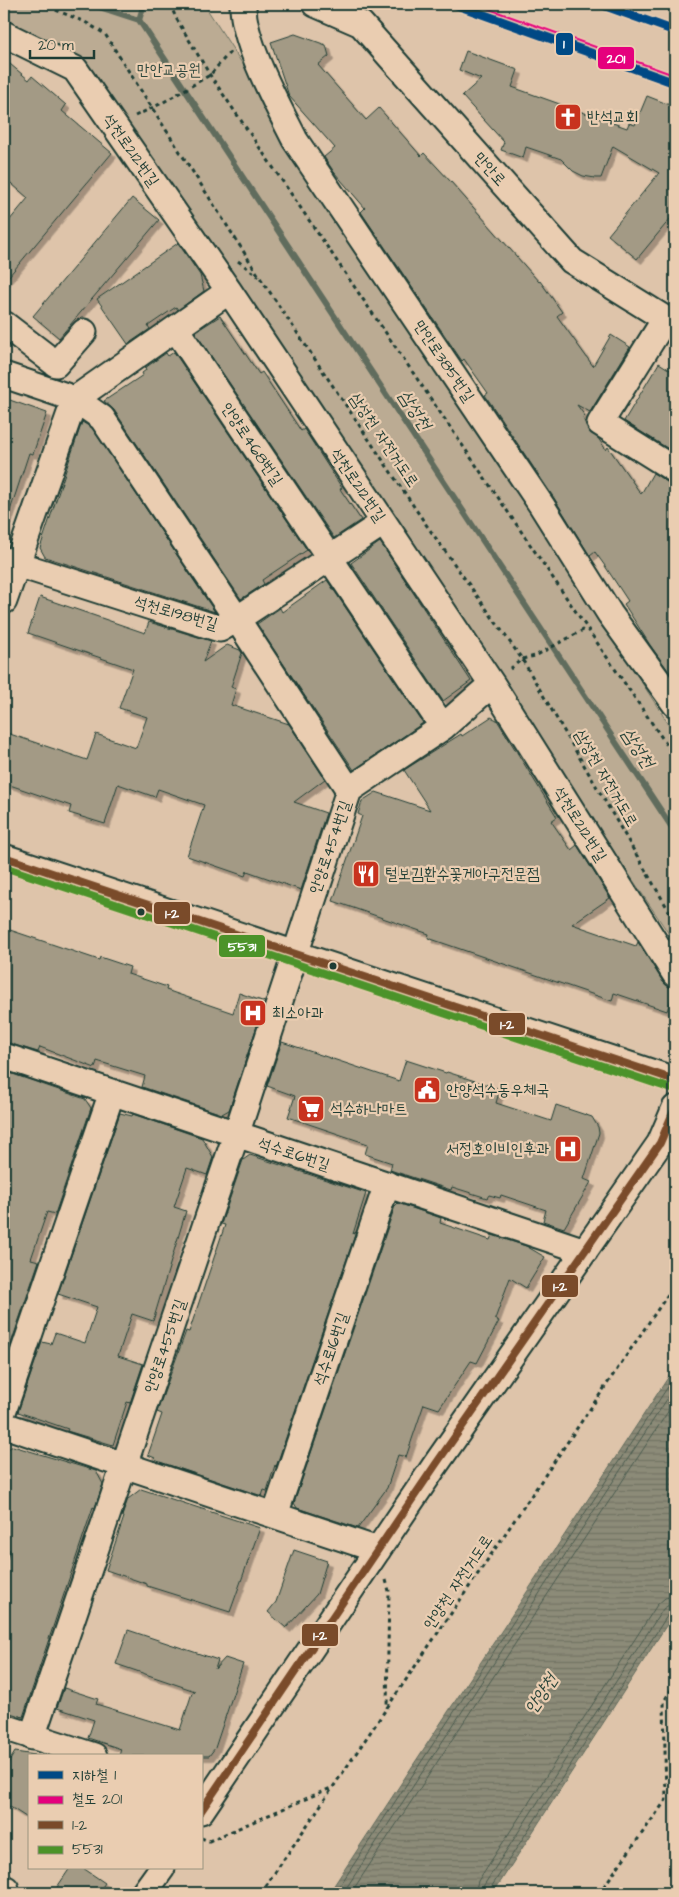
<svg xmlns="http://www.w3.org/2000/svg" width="679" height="1897" viewBox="0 0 679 1897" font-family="'Architects Daughter','Poor Story',sans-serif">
<defs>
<pattern id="water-rules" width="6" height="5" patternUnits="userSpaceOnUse" patternTransform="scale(1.25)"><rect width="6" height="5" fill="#8c8b78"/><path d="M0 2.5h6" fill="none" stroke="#727363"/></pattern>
<filter id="shadow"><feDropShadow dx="4.5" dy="4.5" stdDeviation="0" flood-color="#0004"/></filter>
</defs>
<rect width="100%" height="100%" fill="#dec4aa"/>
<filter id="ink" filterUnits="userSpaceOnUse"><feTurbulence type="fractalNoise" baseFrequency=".02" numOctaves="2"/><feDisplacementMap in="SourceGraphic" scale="10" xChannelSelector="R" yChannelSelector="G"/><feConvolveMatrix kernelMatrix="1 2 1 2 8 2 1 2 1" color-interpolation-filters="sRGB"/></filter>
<g filter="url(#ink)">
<path fill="#bbab93" stroke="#6d7464" d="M4,4H198L207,9L675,734V943L83,58L4,24Z"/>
<path fill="url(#water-rules)" stroke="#606c5d" d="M675,1367V1612L501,1881L493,1893H329Z"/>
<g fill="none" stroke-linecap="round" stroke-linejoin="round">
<path stroke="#4b5c4f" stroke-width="1" d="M335,1893L675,1376
M343,1893L675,1387
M351,1893L675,1401
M475,1893L478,1881L657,1605L665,1598L675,1596
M482,1893L484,1885L663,1609L669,1605L675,1604
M489,1893L490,1889L669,1613L675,1610"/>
<path stroke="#606c5d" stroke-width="6" d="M90,4L139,20
M144,4L139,20L675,832"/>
</g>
<path fill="#a39a85" stroke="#1f3d34" filter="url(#shadow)" d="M295,34L326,45L329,56L318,65L366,120L379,108L421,156L424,153L451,182L539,282L540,281L562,312L557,316L593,366L611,335L630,347L590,412L577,405L585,416L583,418L588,430L598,438L606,450L608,447L641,494L653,473L667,482L675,484V680L650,645L624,604L628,601L605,566L595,552L590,556L554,498L485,395L488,393L464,359L462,361L361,212L365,208L334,172L324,157L335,148L289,96L271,42Z
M466,51L518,70L512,87L627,128L629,123L635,125L647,96L675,107V213L637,259L608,235L659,173L613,146L601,178H595L583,176L573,171L561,159L526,147L523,158L501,150L504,142L462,96L481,79L459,70Z
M4,59L29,80L32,76L66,105L62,111L112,153L4,282V227L28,198L4,177Z
M132,198L159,220L59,338L33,316Z
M178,243L200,275L204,291L178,310L176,307L148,326L150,329L128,344L97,299Z
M220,316L259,374L262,372L301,431L304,429L342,488L340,489L361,520L334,538L195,332Z
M174,352L307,550L262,580L264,584L241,599L114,410L104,401L143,375L142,373L146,370L145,368L166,353L168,356Z
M659,363L675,373V453L624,421Z
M4,398L47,413L33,454L29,453L7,520H4Z
M82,422L92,428L215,612L45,557L40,548Z
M380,542L471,681L443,701L351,563Z
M327,580L423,723L354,770L257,624L280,608L282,612Z
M40,597L145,633L149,622L211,641L203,662L227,645L240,650L242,653L231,687L236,689L231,705L289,724L325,779L294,802L326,813L301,890L247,871L245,876L187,856L204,805L158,789L155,797L118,784L105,824L69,813L71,806L4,783V732L87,760L96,734L136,748L147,717L119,708L133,669L28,633Z
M491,717L497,720L557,817L551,821L571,850L577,845L610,898L572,924L636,946L638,942L663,982L668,986L675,988L667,1011L614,993L612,1001L428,938L429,934L333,901L362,816L358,814L362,801L376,792L430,810L404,770L461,734L462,736Z
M4,928L99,960L100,957L130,967L128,974L167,987L166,990L233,1013L239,993L265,1002L229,1110L222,1114L142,1087L145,1076L97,1061L95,1068L40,1047L38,1052L4,1042Z
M282,1042L399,1081L406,1060L446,1073L447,1072L500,1089L496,1103L551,1121L556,1105L592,1117L598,1127L599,1133L584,1179L591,1182L564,1228L543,1221L546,1210L501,1195L500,1198L489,1195L487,1198L452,1187L451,1190L390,1170L392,1163L365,1154L368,1144L288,1117L295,1096L267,1086Z
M4,1071L85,1099L91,1108L55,1214L47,1212L31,1259L39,1261L4,1364Z
M120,1113L132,1116L133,1114L202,1138L213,1157L207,1175L187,1168L174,1207L186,1211L153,1321L132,1314L118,1356L143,1364L130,1403L127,1402L113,1445L67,1431L68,1429L18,1412L42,1342L51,1344L55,1333L85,1343L97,1307L58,1294Z
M250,1155L366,1193L353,1234L356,1232L276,1467L275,1465L267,1491L264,1490L262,1496L154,1460L155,1458L148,1455L162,1414L157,1412L186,1331L189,1332L225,1225L221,1224L243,1160Z
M398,1203L441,1218L440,1223L490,1240L492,1235L526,1246L545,1257L526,1288L510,1278L495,1319L499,1321L477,1363L471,1361L439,1409L424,1404L406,1457L398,1455L387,1488L358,1528L297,1508L294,1503L395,1206Z
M13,1446L96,1471L103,1484L95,1508L93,1507L23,1717L4,1711V1568L10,1550L4,1548V1457L6,1450Z
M141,1489L260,1528L230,1612L147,1586V1584L106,1570L124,1517L122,1516L128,1499Z
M294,1550L327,1561L317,1594L286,1628L268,1612L276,1602Z
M128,1630L218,1660L215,1669L225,1658L243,1664L215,1748L209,1756H119L121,1749L88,1738L94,1720L57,1708L64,1688L98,1699L96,1704L180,1730L192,1693L195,1691L116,1664Z
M15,1752L35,1755L29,1756V1819L4,1803V1770Z
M70,1868H83L105,1883L98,1893H53Z"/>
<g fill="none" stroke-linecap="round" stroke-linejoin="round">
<g stroke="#1f3d34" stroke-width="29">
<path id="minor" d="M243,4C242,41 278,106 295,140L542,506L610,614L675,704
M315,4L361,24L572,261L675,325
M4,34L75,69L229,291L492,684L675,974
M665,319L600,423L675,470
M4,324L56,364L84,332
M176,329L443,727
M4,375L75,399L102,418L237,619L383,523
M4,560L220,629L237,619L349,790
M4,601L75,399L229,291
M4,857L675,1080
M4,1056L585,1251
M4,1409L112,1092
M4,1425L378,1550
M275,1515L387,1184
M4,1727L94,1756
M32,1737L236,1135L349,790L443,727L492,684
M201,1811L436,1464L660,1143L675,1108
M4,1888L6,1889L4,1892
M144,1893L162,1868"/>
</g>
<path stroke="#1f3d34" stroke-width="3" stroke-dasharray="4 4" stroke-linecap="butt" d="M41,4L85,22L105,34L261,279L425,523L522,659L675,921
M170,4L176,18L210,75L675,757
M135,116L162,103L210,75L230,52
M238,261L259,277
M510,669L522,659L535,656L587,628
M386,1580L389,1591L387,1708
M201,1838L209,1841L333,1787
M261,1893L675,1284
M599,1893L666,1800L664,1701L675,1684"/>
<use href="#minor" stroke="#eacdb1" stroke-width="25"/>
<g stroke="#eacdb1" stroke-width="11">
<path id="bus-1" d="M4,857L675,1080
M201,1811L436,1464L660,1143L675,1108"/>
</g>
<g stroke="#eacdb1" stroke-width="11">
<path id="bus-2" d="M4,867L672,1089"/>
</g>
<use href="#bus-1" stroke="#7a4b2a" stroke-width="8"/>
<use href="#bus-2" stroke="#4c9329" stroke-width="8"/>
<g stroke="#eacdb1" stroke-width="12">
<path id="rail-1" d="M490,13L672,78"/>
</g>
<use href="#rail-1" stroke="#e5007d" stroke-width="9"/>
<g stroke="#eacdb1" stroke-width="12">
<path id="metro-1" d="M454,4L675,83
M600,4L675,31"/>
</g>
<use href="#metro-1" stroke="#004a85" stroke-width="9"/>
</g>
</g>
<defs>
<g id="church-square" transform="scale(1.4375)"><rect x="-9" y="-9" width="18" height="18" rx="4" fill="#c8321e" stroke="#eacdb1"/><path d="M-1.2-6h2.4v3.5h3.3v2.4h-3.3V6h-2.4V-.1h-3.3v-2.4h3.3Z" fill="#fff"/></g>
<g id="restaurant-square" transform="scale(1.4375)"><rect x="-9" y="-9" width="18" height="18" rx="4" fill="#c8321e" stroke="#eacdb1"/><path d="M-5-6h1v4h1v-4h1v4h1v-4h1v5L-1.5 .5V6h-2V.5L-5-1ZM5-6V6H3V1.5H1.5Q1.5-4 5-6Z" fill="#fff"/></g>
<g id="hospital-square" transform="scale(1.4375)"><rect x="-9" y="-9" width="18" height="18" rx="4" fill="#c8321e" stroke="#eacdb1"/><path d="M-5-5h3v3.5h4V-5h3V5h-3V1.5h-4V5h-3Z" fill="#fff"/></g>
<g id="civic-square" transform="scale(1.4375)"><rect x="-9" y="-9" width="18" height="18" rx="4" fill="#c8321e" stroke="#eacdb1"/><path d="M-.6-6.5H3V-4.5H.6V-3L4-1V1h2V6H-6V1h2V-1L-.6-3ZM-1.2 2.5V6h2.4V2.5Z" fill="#fff"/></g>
<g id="supermarket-square" transform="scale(1.4375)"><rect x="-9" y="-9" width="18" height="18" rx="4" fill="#c8321e" stroke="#eacdb1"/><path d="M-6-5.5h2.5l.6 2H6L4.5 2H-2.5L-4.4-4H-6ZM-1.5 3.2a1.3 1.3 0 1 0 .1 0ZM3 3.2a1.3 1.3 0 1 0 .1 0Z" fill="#fff"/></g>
</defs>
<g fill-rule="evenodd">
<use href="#church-square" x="568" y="117"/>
<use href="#restaurant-square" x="366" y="874"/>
<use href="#hospital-square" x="253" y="1013"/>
<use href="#civic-square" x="427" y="1090"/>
<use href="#supermarket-square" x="311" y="1109"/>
<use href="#hospital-square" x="568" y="1149"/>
</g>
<g fill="#1f3d34" stroke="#eacdb1" stroke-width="2">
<circle cx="141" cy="912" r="4.5"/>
<circle cx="333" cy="966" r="4.5"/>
</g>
<g text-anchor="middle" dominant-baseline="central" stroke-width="4.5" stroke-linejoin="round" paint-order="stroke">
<g font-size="16" fill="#2f483e" stroke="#eacdb1">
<text x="169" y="70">만안교공원</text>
</g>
<g font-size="16" fill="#1f3d34" stroke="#eacdb1" text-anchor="start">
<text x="587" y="117">반석교회</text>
<text x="385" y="874">털보김환수꽃게아구전문점</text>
<text x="272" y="1013">최소아과</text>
<text x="446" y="1090">안양석수동우체국</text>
<text x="330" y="1109">석수하나마트</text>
<text x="549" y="1149" text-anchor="end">서정호이비인후과</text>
</g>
<g font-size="16" fill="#1f3d34" stroke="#eacdb1">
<text transform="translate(131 150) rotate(55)">석천로212번길</text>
<text transform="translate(490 169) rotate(48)">만안로</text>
<text transform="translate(444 361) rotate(56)">만안로385번길</text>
<text transform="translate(384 440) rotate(56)">삼성천 자전거도로</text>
<text transform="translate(252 444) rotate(56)">안양로468번길</text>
<text transform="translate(358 485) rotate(56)">석천로212번길</text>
<text transform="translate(176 613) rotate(16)">석천로198번길</text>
<text transform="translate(606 778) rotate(60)">삼성천 자전거도로</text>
<text transform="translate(580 824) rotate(58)">석천로212번길</text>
<text transform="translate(330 847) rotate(-71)">안양로454번길</text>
<text transform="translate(294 1154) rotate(18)">석수로6번길</text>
<text transform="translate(165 1346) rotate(-71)">안양로455번길</text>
<text transform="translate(331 1349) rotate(-71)">석수로16번길</text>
<text transform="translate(458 1582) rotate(-56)">안양천 자전거도로</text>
</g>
<g font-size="18" font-style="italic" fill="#2a453b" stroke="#eacdb1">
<text transform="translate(415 410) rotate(57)">삼성천</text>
<text transform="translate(638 748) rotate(57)">삼성천</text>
<text transform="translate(541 1694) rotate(-56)">안양천</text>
</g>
</g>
<g stroke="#eacdb1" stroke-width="2">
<rect x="555" y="32" width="19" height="24" rx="5" fill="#004a85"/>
<rect x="597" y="46" width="38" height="24" rx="5" fill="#e5007d"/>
<rect x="153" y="901" width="38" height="24" rx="5" fill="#7a4b2a"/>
<rect x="218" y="934" width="48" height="24" rx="5" fill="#4c9329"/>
<rect x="488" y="1012" width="38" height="24" rx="5" fill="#7a4b2a"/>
<rect x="541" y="1274" width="38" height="24" rx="5" fill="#7a4b2a"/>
<rect x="301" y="1623" width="38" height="24" rx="5" fill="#7a4b2a"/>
</g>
<g font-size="14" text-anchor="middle" font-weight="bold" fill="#fff">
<text x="564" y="48">1</text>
<text x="616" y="63">201</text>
<text x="172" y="918">1-2</text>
<text x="242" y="951">5531</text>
<text x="507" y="1029">1-2</text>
<text x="560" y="1291">1-2</text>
<text x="320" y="1640">1-2</text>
</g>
<rect width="679" height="1897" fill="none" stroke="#eacdb1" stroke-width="20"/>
<rect x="10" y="10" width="659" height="1877" fill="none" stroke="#1f3d34" stroke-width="2" filter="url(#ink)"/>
<rect x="28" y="1754" width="175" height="115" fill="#eacdb1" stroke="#99937f"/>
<rect x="38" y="1771" width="25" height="8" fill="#004a85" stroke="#99937f"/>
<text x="72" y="1780" font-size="15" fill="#1f3d34">지하철 1</text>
<rect x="38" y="1796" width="25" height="8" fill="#e5007d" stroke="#99937f"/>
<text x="72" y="1804" font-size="15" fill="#1f3d34">철도 201</text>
<rect x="38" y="1821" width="25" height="8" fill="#7a4b2a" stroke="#99937f"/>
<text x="72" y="1830" font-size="15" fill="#1f3d34">1-2</text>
<rect x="38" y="1846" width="25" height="8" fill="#4c9329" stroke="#99937f"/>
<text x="72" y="1854" font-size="15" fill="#1f3d34">5531</text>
<path d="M30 50v8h64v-8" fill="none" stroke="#1f3d34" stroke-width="2.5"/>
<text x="38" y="50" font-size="15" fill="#1f3d34" stroke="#eacdb1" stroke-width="4" paint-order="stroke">20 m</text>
</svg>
